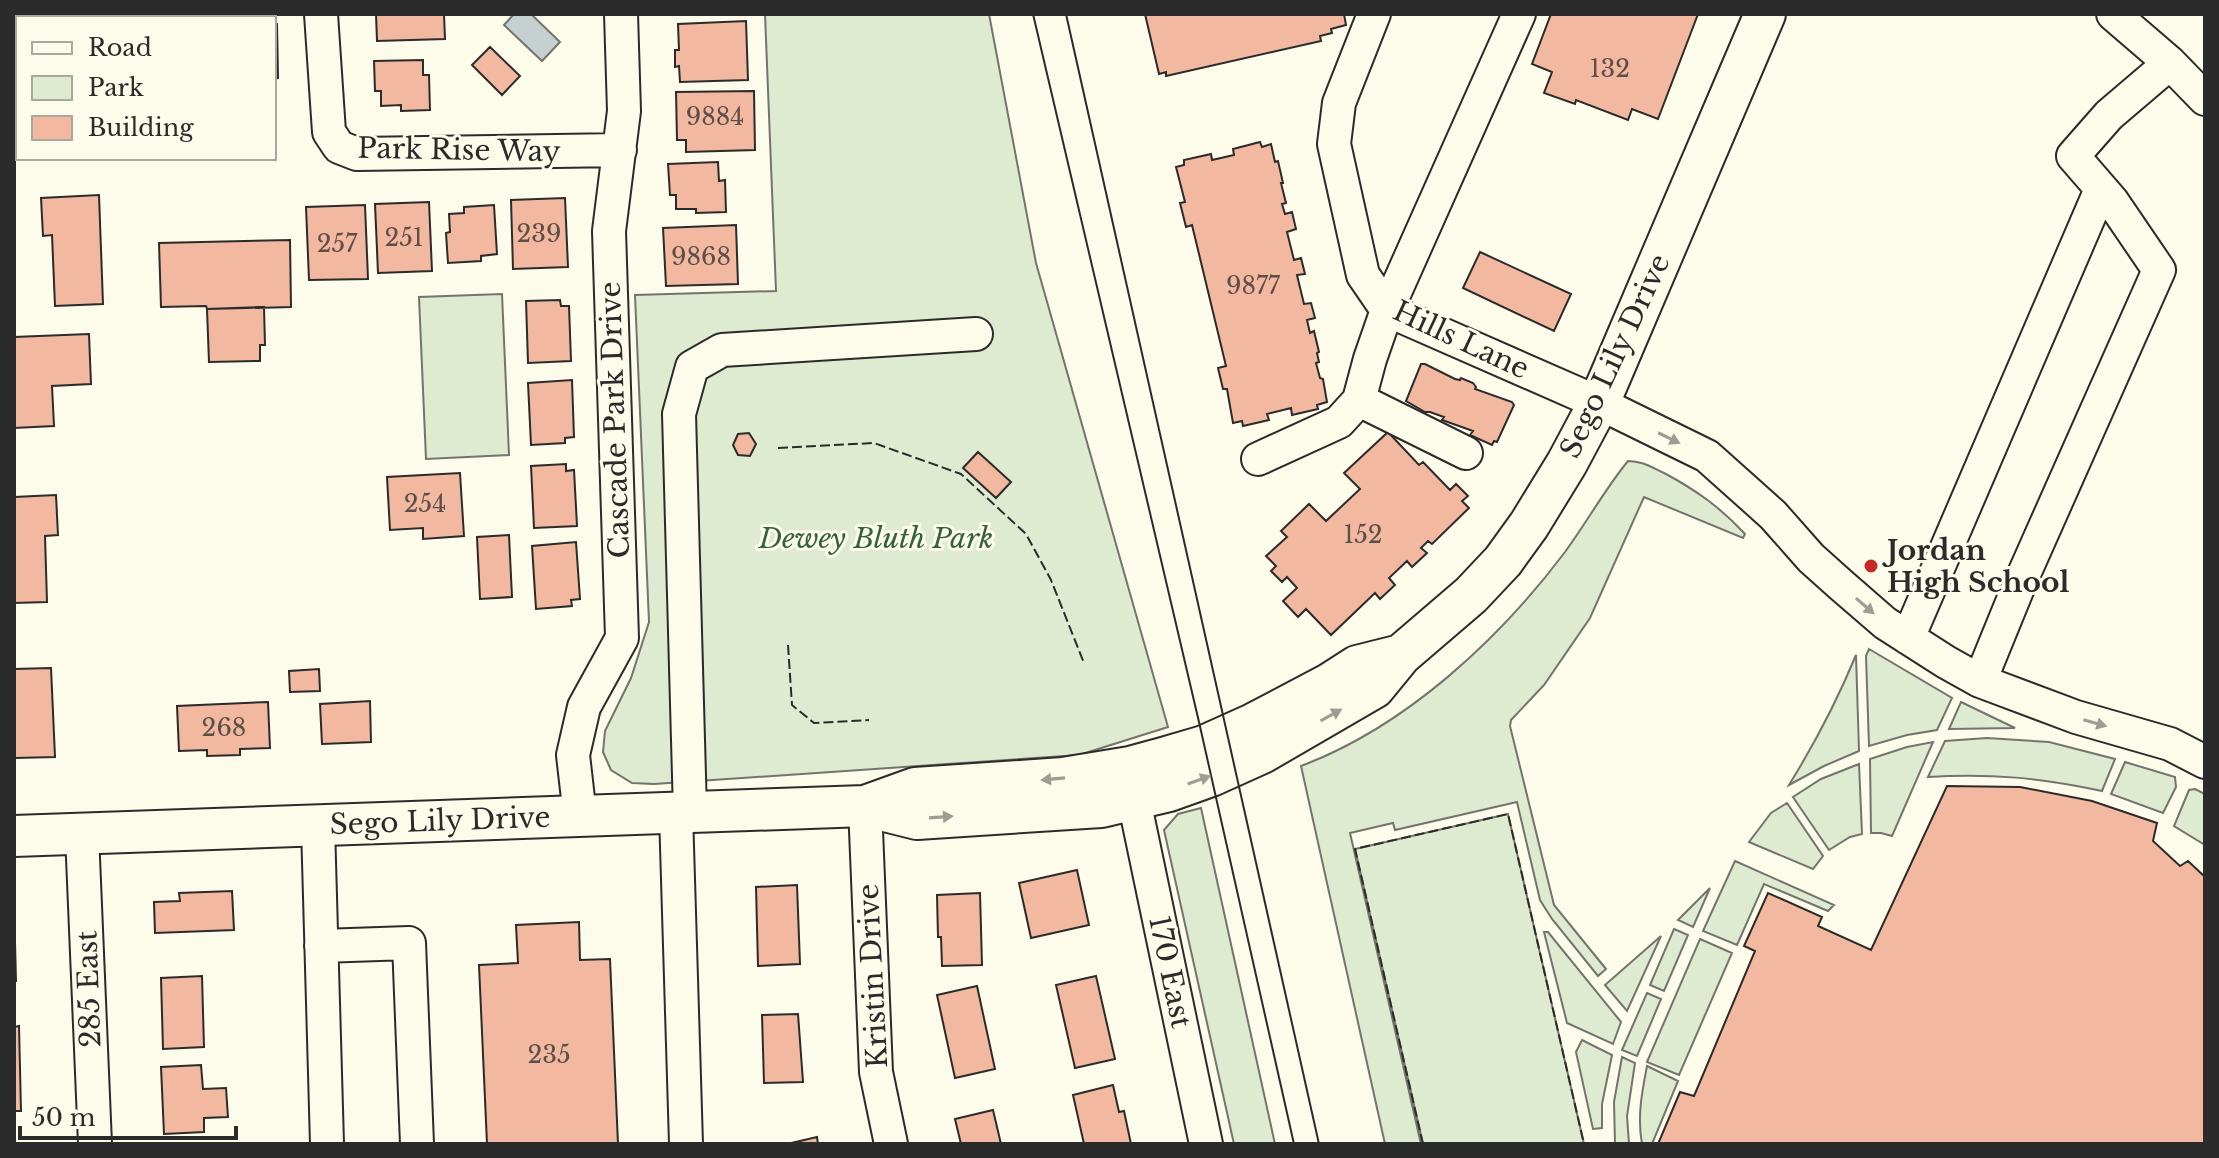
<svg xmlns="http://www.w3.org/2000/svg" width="2219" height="1158" viewBox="0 0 2219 1158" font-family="'Libre Baskerville',serif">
<rect width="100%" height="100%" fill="#fdfbea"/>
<path fill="#deebd1" stroke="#74746e" stroke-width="2" d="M765,14H989L1036,263L1168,727L1079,755L654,784L632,783L611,770L603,752L605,731L631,678L649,622L635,295L776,291Z
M502,294L509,455L426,459L419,297Z
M1628,461C1642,461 1651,467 1664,473C1696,490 1720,507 1745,534L1743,538L1644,497L1590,618L1544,685L1511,720L1510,726L1554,905L1606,969L1598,976L1552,919L1540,900L1517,802L1395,830L1393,823L1350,833L1421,1144H1385L1301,766C1405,727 1499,640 1565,552C1587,522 1605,489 1628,461Z
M1869,649L1952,698L1937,730L1907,735L1869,746L1866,656Z
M1856,655L1859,751L1824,766L1789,785C1815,743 1837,701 1856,655Z
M1961,702L2015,728L1949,729Z
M1987,738L2049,742L2115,759L2102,791C2041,778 1991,773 1928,777L1945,741Z
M1933,742L1892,836L1881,833H1871L1870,759L1907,747Z
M2125,762L2175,777L2176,787L2163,813L2111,794Z
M1859,764L1862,834L1850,837L1829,850L1793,797L1821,779Z
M2195,789L2205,794V845L2174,826L2189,790Z
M1787,803L1823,856L1813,869L1749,842L1771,813Z
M1201,808L1275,1144H1234L1164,830L1178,814Z
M1508,814L1584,1144H1423L1355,849Z
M1735,861L1834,905L1828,911L1764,884L1737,945L1703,931Z
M1710,888L1693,927L1678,920Z
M1674,929L1688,935L1664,991L1650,985Z
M1544,932H1548L1621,1022L1613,1044L1567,1023Z
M1661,936L1627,1011L1605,985Z
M1700,939L1732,953L1679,1075L1647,1062Z
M1647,993L1661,999L1637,1056L1622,1050Z
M1582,1040L1612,1055L1602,1104V1128L1593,1129L1576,1052Z
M1622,1057L1635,1063L1627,1116L1629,1144L1615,1143L1614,1102Z
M1647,1066L1678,1081L1652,1144H1642C1637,1117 1642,1092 1647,1066Z"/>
<path fill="#c7d0d0" stroke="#74746e" stroke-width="2" d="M514,14H531L560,42L542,61L504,25Z"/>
<path fill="#f2b8a0" stroke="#2b2b2b" stroke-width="2" d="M376,14H444L445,39L377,41Z
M1145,14H1344L1346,25L1331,29L1332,33L1320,36L1321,41L1166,76V72L1159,74Z
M1551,14H1698L1658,119L1632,109L1628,120L1576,100L1575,104L1544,93L1552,72L1532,64Z
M746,21L748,80L680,82L679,66L675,67V50H679L678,24Z
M274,24H277L278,78L274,79Z
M490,47L520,76L502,95L472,65Z
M18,60V97H15L14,61Z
M423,60V75H429L430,110L401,111V105L381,106V91H375L374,61Z
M754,91L755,150L686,152V140H677L676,92Z
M1260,142L1262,147L1271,144L1275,162L1278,161L1283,183H1281L1286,203L1282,204L1285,214L1292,212L1296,229L1287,232L1294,260L1301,258L1305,274L1297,275L1304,304L1311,303L1315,318L1307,320L1310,333L1314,331L1319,352L1317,353L1319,362L1316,363L1320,378L1323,379L1327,402L1317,405L1318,409L1292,415L1291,408L1267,414L1269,420L1243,426L1242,421L1233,423L1227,389H1223L1218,368L1226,366L1192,225L1186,227L1180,203L1185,202L1176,167L1184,165V160L1211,154L1212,160L1234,155L1233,149Z
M718,162L719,181L725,180L726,212L696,213V209H676V195H670L668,164Z
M99,195L103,304L55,306L52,235L43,236L41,198Z
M565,198L568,267L513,269L511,200Z
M429,202L432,271L378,273L375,204Z
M365,205L368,279L309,280L306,207Z
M494,205L497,254L481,256V261L448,263L446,233L450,232L449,214L464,213V207Z
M736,225L738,284L666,286L663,228Z
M290,240L291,307L207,309L206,306L161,307L159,243Z
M1480,252L1571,294L1554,331L1463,288Z
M560,300L561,306H569L571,361L528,363L526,301Z
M264,307L265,345H260V361L209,362L207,309Z
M89,334L91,384L52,386L54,426L14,428V337Z
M1421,364H1425L1455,379L1460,380L1461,378L1473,383L1476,387L1475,389L1512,402L1514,405L1497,442L1494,441L1492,445L1470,435L1473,431L1442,420L1444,417L1430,412H1425L1406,401Z
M572,380L574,437L565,438V443L531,445L528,383Z
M1388,432L1419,465L1423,462L1450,490L1456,484L1468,496L1462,501L1469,508L1432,544L1428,541L1421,548L1427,553L1412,567L1407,561L1389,578L1395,585L1380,599L1375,593L1331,635L1306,609L1298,617L1283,601L1297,588L1287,577L1282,582L1271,571L1276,566L1266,556L1287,537L1281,531L1309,504L1326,521L1360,489L1344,473Z
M749,433L756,444L750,456L738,455L733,445L738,434Z
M978,452L1011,482L996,498L963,468Z
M566,464V471L574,470L577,526L534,528L531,466Z
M460,473L464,536L423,539V528L390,530L387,477Z
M56,495L58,535L45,536L47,602L14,603V497Z
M509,535L512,597L480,599L477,537Z
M576,542L580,599L571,600L572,606L536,609L532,546Z
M51,668L55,757L15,758L14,669Z
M319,669L320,691L290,692L289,671Z
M370,701L371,742L322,744L320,704Z
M268,702L270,748L240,749V755L207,756V750L179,751L177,706Z
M1947,786L2020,787L2092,801L2157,823L2153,841L2180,866L2188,861L2205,877V1144H1658L1680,1092L1694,1096L1697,1089L1755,951L1744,946L1768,893L1822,917L1818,926L1871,950Z
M1077,870L1089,925L1031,938L1019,883Z
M797,885L800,964L758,966L756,887Z
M232,891L234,930L155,933L154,902L180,901L179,893Z
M980,893L982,965L942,966L941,937H938L937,895Z
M14,903L16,981H14Z
M579,922L580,960L610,959L618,1144H487L479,965L518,963L516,925Z
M202,976L204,1047L163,1049L161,978Z
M1096,976L1115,1059L1075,1068L1056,985Z
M977,986L995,1069L955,1078L937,995Z
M798,1014L803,1082L764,1083L762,1015Z
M19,1026L21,1111H14V1027Z
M201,1065L203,1089L226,1088L228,1117L204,1118V1132L164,1134L161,1067Z
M1113,1085L1119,1112L1124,1111L1131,1144H1084L1073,1095Z
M993,1110L1001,1144H961L955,1119Z
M817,1137L818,1144H787Z"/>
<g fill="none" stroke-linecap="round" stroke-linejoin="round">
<g stroke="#2b2b2b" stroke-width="36">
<path id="minor" d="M321,14L329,132L339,147L357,154L620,150
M1374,14L1339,103L1334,144L1363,275L1387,310L1599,403L1707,456L1773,515L1811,558L1840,584L1885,623L1946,662L1980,681L2076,717L2170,744L2205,762
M2113,14L2170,63L2205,99
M1359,400L1466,453
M1258,459L1339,422L1359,400L1370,359L1387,310L1519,14
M1908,638L2101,189
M1980,681L2020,583L2159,270L2112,201L2073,156L2109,115L2170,63
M1134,800L1206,1144
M865,806L876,1072L891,1144
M690,812L679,414L692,367L722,350L976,334
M676,813L686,1144
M580,816L573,755L584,707L622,638L609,231L624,111L621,14
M318,826L327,1144
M82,834L95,1144
M321,946L409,943L417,1144"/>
</g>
<g stroke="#2b2b2b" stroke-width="44">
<path id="major" d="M865,806L915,788L1063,778L1130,767L1163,758L1204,746L1253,724L1329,684L1357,666L1401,655
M14,836L865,806L917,819L1101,807L1169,791L1211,776L1262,753L1374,688L1401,655L1471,595L1503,561L1529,525L1567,463L1599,403L1765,14"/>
</g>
<use href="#minor" stroke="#fdfbea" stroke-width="32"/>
<use href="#major" stroke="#fdfbea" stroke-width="40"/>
<path stroke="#2b2b2b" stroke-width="2" d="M1033,14L1199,722L1294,1144
M1066,14L1319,1144"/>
<path stroke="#2b2b2b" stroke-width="2" stroke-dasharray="10 4" stroke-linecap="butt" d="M778,448L874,443L961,474L1026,534L1051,580L1084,663
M788,645L792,705L814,723L869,720
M1423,1144L1355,849L1508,814L1584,1144"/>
</g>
<defs><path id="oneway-solid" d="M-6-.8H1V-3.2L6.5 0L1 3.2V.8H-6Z" transform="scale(2)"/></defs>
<g fill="#9e9d94">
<use href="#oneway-solid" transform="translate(1669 438) rotate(26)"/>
<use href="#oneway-solid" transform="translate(1865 606) rotate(41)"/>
<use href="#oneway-solid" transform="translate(1331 715) rotate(-29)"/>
<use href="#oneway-solid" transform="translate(2095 723) rotate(16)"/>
<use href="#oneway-solid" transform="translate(1053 779) rotate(175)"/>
<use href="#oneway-solid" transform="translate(1199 780) rotate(-20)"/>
<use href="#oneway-solid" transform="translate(941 817) rotate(-4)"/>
</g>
<circle fill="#c62828" stroke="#fdfbea" stroke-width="3" cx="1871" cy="566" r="8"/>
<g text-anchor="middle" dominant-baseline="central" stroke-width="6" stroke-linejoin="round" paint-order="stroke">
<g font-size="24" fill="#5d4e48">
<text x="1610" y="68">132</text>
<text x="715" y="116">9884</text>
<text x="539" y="233">239</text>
<text x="404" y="237">251</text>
<text x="337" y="243">257</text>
<text x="701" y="256">9868</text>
<text x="1253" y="285">9877</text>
<text x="425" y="503">254</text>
<text x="1363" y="534">152</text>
<text x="224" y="727">268</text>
<text x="549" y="1054">235</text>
</g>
<g font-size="28" fill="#2b2b2b" stroke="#fdfbea">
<text transform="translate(459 150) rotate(1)">Park Rise Way</text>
<text transform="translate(1461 340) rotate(25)">Hills Lane</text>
<text transform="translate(1615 356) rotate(-65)">Sego Lily Drive</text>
<text transform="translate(615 420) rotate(-92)">Cascade Park Drive</text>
<text transform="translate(440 821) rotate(-2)">Sego Lily Drive</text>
<text transform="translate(1170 972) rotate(78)">170 East</text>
<text transform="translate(873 976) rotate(-93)">Kristin Drive</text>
<text transform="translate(89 989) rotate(-92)">285 East</text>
</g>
<g font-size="28" font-style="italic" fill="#34623c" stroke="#fdfbea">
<text x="876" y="538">Dewey Bluth Park</text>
</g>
<g font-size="28" font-weight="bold" fill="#2b2b2b" stroke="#fdfbea" text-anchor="start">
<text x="1887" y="550">Jordan<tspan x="1887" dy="32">High School</tspan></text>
</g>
</g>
<rect width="2219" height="1158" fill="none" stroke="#2b2b2b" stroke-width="32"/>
<rect x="16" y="16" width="260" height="144" fill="#fdfbea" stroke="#a9a89e" stroke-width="2"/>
<rect x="32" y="42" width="40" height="12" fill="#fdfbea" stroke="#a9a89e" stroke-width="2"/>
<text x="88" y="56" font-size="24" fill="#2b2b2b">Road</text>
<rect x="32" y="76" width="40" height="24" fill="#deebd1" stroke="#a9a89e" stroke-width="2"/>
<text x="88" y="96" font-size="24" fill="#2b2b2b">Park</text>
<rect x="32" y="116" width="40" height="24" fill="#f2b8a0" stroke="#a9a89e" stroke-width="2"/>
<text x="88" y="136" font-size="24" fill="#2b2b2b">Building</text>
<path d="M20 1126v12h216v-12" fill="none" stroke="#2b2b2b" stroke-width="4"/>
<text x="32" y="1126" font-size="24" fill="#2b2b2b" stroke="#fdfbea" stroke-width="6" paint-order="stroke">50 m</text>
</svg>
